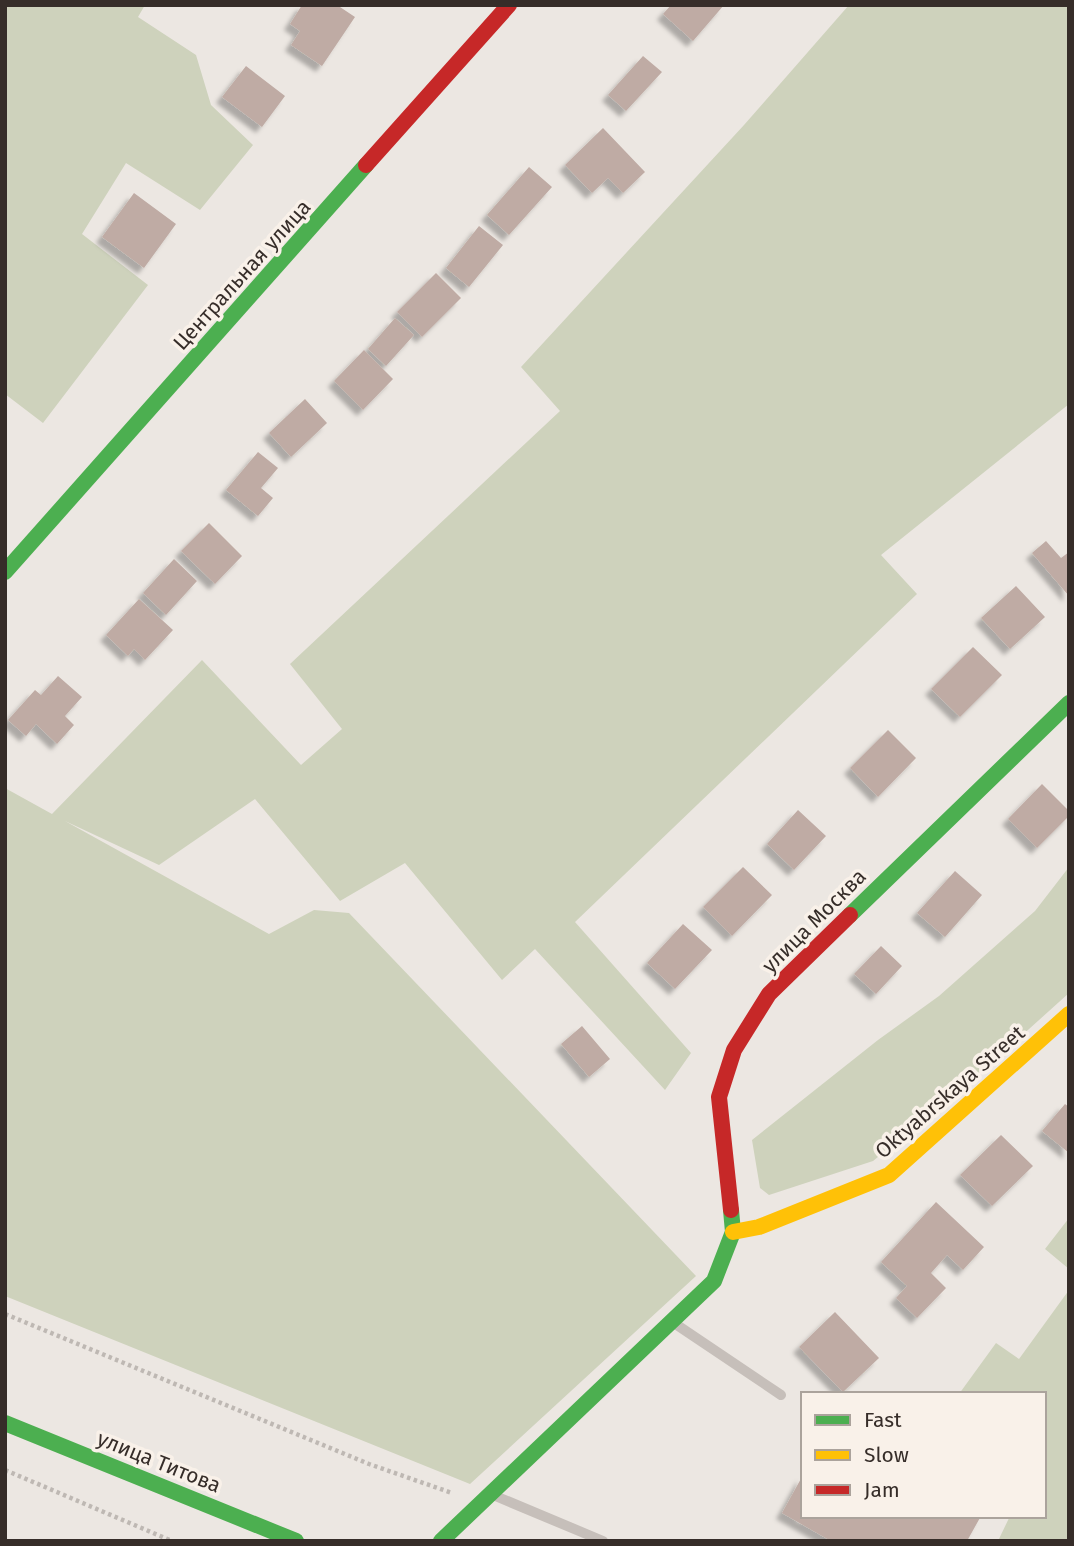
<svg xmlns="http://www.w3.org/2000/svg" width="1074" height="1546" viewBox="0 0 1074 1546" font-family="'Fira Sans',sans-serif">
<defs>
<filter id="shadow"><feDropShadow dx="-6" dy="6" stdDeviation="2" flood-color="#0004"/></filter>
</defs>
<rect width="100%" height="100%" fill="#ece7e2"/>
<path fill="#ced2bc" d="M5,5H145L138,17L196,55L211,105L253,145L200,210L126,163L82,234L148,285L43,423L5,394Z
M849,5H1069V404L881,555L917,594L575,922L691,1053L665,1090L535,949L502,980L405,863L340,901L255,799L159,865L65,821L269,934L314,910L349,913L696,1276L470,1484L5,1296V788L52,814L202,660L301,765L342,729L290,664L560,411L521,367L744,125Z
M1069,867V993L968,1084L873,1161L769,1195L760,1188L752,1140L878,1040L939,996L1035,911Z
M1069,1218V1269L1045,1249Z
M1069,1290V1541H998L1010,1516H1044V1394H959L996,1343L1019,1359Z"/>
<path fill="#bfaba4" filter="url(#shadow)" d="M302,5H337L355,17L322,66L291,45L300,31L290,24Z
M671,5H724L693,41L663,14Z
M643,56L662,72L626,111L608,95Z
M246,66L285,96L262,127L222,97Z
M603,128L645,172L623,193L608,178L592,193L565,165Z
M529,167L552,187L509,235L487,215Z
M134,193L176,224L144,268L102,237Z
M479,226L503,245L469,287L446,268Z
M436,273L461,298L422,337L397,312Z
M395,318L414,335L386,366L368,349Z
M364,350L393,379L363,410L334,381Z
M305,399L327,423L291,457L269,433Z
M258,452L278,468L261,488L273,498L258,516L226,490Z
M209,523L242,556L215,584L181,551Z
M1046,541L1061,558L1069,552V596L1032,553Z
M174,559L197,581L166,615L143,593Z
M1016,586L1045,617L1010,649L981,618Z
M139,599L173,630L145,660L134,649L128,656L106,635Z
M973,647L1002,675L960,717L931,689Z
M58,676L82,697L65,716L74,725L57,744L36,724L26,736L8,720L35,690L41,695Z
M888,730L916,758L878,797L850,768Z
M1042,784L1069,811V816L1037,848L1008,819Z
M798,810L826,836L794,870L767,844Z
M743,867L772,895L732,936L703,907Z
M955,871L982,895L945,937L917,913Z
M683,924L712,950L675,989L647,963Z
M881,946L902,966L876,994L854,974Z
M582,1026L610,1059L589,1077L561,1044Z
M1065,1104L1069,1107V1153L1042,1131Z
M1001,1135L1033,1166L992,1206L960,1175Z
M936,1202L984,1247L963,1270L947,1255L931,1273L946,1288L917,1318L896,1298L907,1286L881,1262Z
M835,1312L879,1358L843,1392L799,1347Z
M803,1475V1516H981L967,1541H831L782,1513Z"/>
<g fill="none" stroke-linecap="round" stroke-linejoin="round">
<path stroke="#beb8b3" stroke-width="4.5" stroke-dasharray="3.5 3.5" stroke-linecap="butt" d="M5,1314L369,1464L452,1493
M5,1470L172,1541"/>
<path stroke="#c6bfba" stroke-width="10" d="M674,1323L781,1395
M493,1495L603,1541"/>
<path stroke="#4caf50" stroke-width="16" d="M5,572L366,165
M850,915L1069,703
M5,1423L296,1541
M441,1541L714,1281L733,1232L731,1210"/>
<path stroke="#ffc107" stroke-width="16" d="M733,1232L759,1227L889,1175L1069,1014"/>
<path stroke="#c62828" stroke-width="16" d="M366,165L509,5
M731,1210L719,1097L734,1050L769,994L850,915"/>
</g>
<g text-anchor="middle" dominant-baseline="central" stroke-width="7" stroke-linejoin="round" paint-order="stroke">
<g font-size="21" fill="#362d29" stroke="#f9f1e9">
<text transform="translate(242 275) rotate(-48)">Центральная улица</text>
<text transform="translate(814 921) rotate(-45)">улица Москва</text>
<text transform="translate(950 1092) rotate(-41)">Oktyabrskaya Street</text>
<text transform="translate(159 1462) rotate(22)">улица Титова</text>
</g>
</g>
<rect width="1074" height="1546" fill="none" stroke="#362d29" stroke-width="14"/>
<rect x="801" y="1392" width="245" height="126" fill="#f9f1e9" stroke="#aba39c" stroke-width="2"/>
<rect x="815" y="1415" width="35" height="10" fill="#4caf50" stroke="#aba39c" stroke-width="2"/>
<text x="864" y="1427" font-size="21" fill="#362d29">Fast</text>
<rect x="815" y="1450" width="35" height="10" fill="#ffc107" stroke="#aba39c" stroke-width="2"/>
<text x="864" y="1462" font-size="21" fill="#362d29">Slow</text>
<rect x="815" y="1485" width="35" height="10" fill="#c62828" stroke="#aba39c" stroke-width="2"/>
<text x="864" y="1497" font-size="21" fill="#362d29">Jam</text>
</svg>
